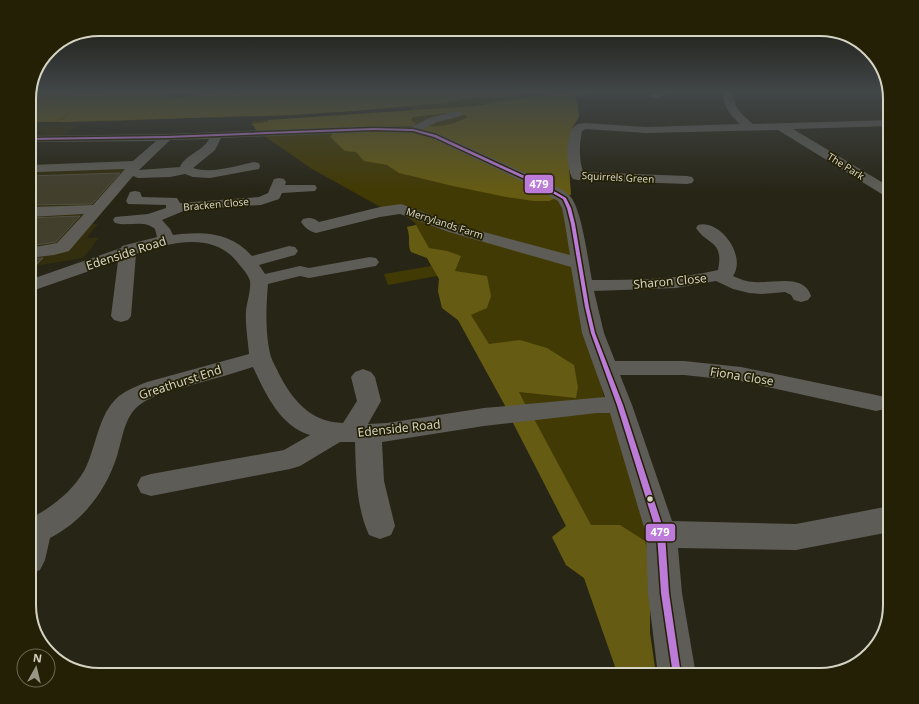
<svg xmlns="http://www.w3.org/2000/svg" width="919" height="704" viewBox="0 0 919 704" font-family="'Noto Sans',sans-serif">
<rect width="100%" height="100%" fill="#272516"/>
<path fill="#332e0d" d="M29,126H77L59,137H34L42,132L40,131H29Z
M140,154H153L117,192H120L92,224H98L86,238H99L83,258L29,267V169L36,164L129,162L134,160Z"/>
<path fill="#423a04" d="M30,92H595L575,96L578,105L579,117L572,128L574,129L569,168L571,195H564L561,202L603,394L617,424L645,511L650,561V633L656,675H618L584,578L566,565L552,537L566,526L508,411L458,320L442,308L438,291L439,279L437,276L388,285L384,274L431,266L427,258L411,252C407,244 411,238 407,227L416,225L415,223L402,213L384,209L312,169L257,131L252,124L253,121L412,110L410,107L292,115L202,117L119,121L29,122Z"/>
<path fill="#655b13" d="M30,92H68L72,95L113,92H157L171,99L216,92H229L237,94L244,92H540L497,98H466L445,103L353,111L292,115L64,122H29Z
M572,92H595L575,96L578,105L579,117L572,128L574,129L569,168L571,195H564L420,129L427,125C440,129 456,123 468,117L457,112L413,117L411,120L416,124L412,126L257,131L252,124L268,122V120L476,106L500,101Z
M405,131L428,136L543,191L556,198L549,201H534L506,197L453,186L399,173L387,165L364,161L356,152L345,151L330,137L334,132Z
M416,225L429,248L447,251L461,256L455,271L487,276L491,296L487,308L471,315L489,344L520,340L547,348L574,365L578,387L576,398L519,392L527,408L508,411L458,320L442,308L438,291L439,279L427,258L411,252C407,244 411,238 407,227Z
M533,417L591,525H620L645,541L650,561V633L656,675H618L584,578L566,565L552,537L566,526L511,419Z"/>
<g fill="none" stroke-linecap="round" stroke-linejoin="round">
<path stroke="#5f5403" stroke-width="2" d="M264,92L286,105
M57,121L65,117L69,110L114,92
M29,133L32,132"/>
</g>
<path fill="#423f2d" stroke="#525044" d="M120,173L92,204L29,205V176Z
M80,216L56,242L29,246V218Z
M43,258L29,272V259Z"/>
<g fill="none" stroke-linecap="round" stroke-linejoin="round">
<path fill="#5d5c56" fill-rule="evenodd" d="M656,92H670L657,98H651L649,96Z
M723,92H733C733,107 742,115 753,124L890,120V126L793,129L890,187V197L885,196L778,130L646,133L586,129L582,131C579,145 579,159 583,172L687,176L692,177L694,180L692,183L687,184L578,180L573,179C566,169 564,133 576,125C578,124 582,123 585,123L646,127L740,124C730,115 723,106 723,92Z
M457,111L461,112L462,114L461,116L437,122L423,129L439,134C469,147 499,161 528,174C539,179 561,187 569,195C582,207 588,262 592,280C633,280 677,280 718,270C724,240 708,246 696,228L698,225C720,219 747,256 733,276C740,279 747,282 754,282C771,284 804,273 811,296L808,300L801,302L794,300L791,295L785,292L761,294L749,293L733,289L716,281L676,288L594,291L604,333L615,361H684L741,367L876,395L885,397L888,403L885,409L876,411L741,381L684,375H620L632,405L672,521L796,524L890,506V532L796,550L678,548L682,593L696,675H658L648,593L646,534L610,413H597L484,426L382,442L384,481L395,526L391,535L380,539L369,535C356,507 356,473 355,442H340L300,466L290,469L151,496L141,493L137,485L141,477L151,474L284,450L310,435C280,426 265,393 253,367C234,373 214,379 195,384C175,390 151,394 136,408C124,420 122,440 117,456C106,491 83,521 50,538L45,560L40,570L29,574V519C51,508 72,492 84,471C97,447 97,415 119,396C127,390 137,386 147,382L249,354C248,340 245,325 246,311C247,302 251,290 250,281C248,274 242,268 238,263C213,230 169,243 136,254L131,316L128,320L121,322L114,320L111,316L118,261L29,292V280L121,248L122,246L157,237L155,229C144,219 129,227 115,223L113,220L115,217L148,214L166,208V205L128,204L126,201L130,192L135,191L140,192L142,197L177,198L180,203L259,197L268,193L274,179L279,178L284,179L286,182L285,185H315L317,188L315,191L282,193L279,199L261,205L186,210L162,220L170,229L173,235C202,231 231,232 252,256L289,246L295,247L298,251L295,255L259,265L265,274L300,266L309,268L370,257L376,258L379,262L376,266L370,267L309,278L300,276L268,284C266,307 265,335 271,357C273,363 277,369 279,374C293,401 311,422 343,423L357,401L351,377L355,372L363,369L371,372L375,377L381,401L368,424L387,423L484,408L605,397L582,333L571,267L449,232L400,214L380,217L316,233C309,231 305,228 301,222L303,219C310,217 314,218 319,222L380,207L401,204L461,226L570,255L565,224L562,208L558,201L536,188L431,138L413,133L373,132L221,138L215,150L193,168C212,174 235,166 254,162L259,163L260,166L259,169L210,178L193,177L185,174L170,177L138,178L133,176L69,251L54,255L29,258V248L57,243L84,214L29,217V207L93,205L125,169L37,172L32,171L30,168L32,165L133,161L156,141L29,142V136L167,134L373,126L411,127L429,118ZM209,139C203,151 185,155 180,167L139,170L170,140Z"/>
<g stroke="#242006" stroke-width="3">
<path id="bus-1" d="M373,128L413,129L436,135L542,184L566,198L571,208L575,224L589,307L595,333L623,405L665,534L669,593L681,675H673L661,593L657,534L617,405L591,333L585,307L571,224L567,208L563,199L540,186L434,137L413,131L373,130L167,138L29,140V138L167,136Z"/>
</g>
<use href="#bus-1" fill="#bd7bd9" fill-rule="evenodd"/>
</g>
<linearGradient id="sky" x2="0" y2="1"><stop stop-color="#15140c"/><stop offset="0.48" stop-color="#414647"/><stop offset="1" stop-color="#414647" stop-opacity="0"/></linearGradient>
<rect width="919" height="191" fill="url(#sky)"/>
<circle fill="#d5d3c3" stroke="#242006" stroke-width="1.5" cx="650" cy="499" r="3.5"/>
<g text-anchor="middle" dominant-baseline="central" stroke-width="3.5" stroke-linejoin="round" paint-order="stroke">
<g font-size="10" fill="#d5d3c3" stroke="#242006">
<text transform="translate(846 166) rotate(32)">The Park</text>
<text transform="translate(618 177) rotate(3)">Squirrels Green</text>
<text transform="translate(216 204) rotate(-5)">Bracken Close</text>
<text transform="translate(445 223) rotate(18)">Merrylands Farm</text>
</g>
<g font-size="12" fill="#d5d3c3" stroke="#242006">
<text transform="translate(126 253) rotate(-18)">Edenside Road</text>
<text transform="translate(670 281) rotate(-5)">Sharon Close</text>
<text transform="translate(742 376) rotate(9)">Fiona Close</text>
<text transform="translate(180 382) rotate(-18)">Greathurst End</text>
<text transform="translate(399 428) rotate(-6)">Edenside Road</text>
</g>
</g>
<path d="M0 0H919V704H0ZM99 36H820A63 63 0 0 1 883 99V605A63 63 0 0 1 820 668H99A63 63 0 0 1 36 605V99A63 63 0 0 1 99 36Z" fill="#242006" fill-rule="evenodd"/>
<path fill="none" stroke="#d5d3c3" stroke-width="2" d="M99 36H820A63 63 0 0 1 883 99V605A63 63 0 0 1 820 668H99A63 63 0 0 1 36 605V99A63 63 0 0 1 99 36Z"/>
<g stroke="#242006" stroke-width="1.5">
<rect x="524" y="174" width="30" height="20" rx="4" fill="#bd7bd9"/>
<rect x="645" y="523" width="31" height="19" rx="4" fill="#bd7bd9"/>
</g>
<g font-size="11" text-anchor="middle" font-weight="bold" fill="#fff">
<text x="539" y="188">479</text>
<text x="660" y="536">479</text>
</g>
<g transform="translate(36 668) rotate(8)"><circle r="19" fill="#242006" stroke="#6b6852"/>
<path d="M0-3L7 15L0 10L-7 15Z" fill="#989686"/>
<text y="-6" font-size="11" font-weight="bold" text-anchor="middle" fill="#d5d3c3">N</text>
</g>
</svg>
